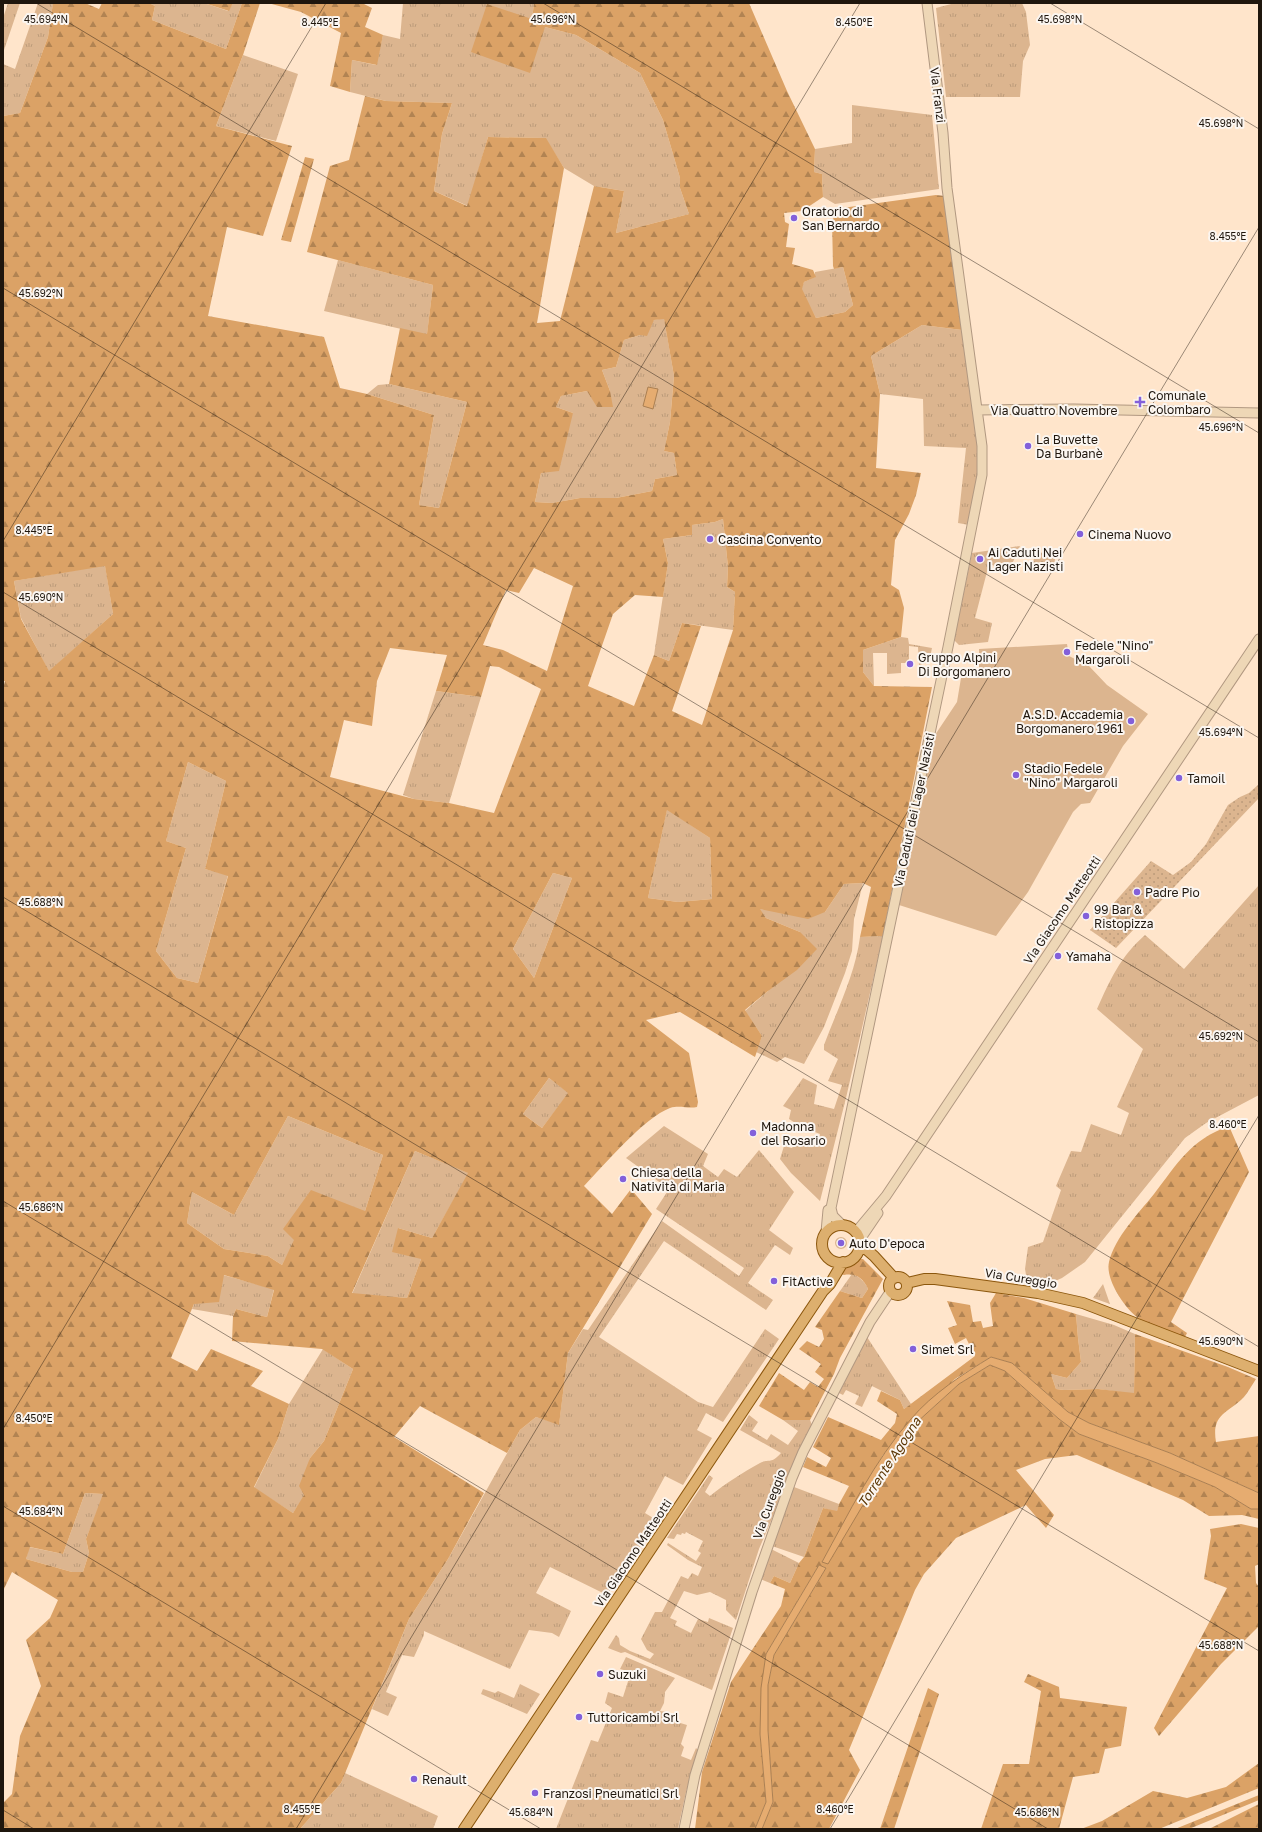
<svg xmlns="http://www.w3.org/2000/svg" width="1262" height="1832" viewBox="0 0 1262 1832" font-family="'Golos Text',sans-serif">
<defs>
<pattern id="grass-tufts" width="24" height="20" patternUnits="userSpaceOnUse"><rect width="24" height="20" fill="#dcb58f"/><path d="M3 7l-1-3M5 7V3M7 7l1-3M15 17l-1-3M17 17v-4M19 17l1-3" fill="none" stroke="#bc9b7a"/></pattern>
<pattern id="forest-firs" width="22" height="20" patternUnits="userSpaceOnUse"><rect width="22" height="20" fill="#dba266"/><path d="M5 1l3.5 6h-7zM16 11l3.5 6h-7z" fill="#b18352"/></pattern>
<pattern id="park-dots" width="8" height="8" patternUnits="userSpaceOnUse"><rect width="8" height="8" fill="#dcb58f"/><path d="M2 2h.1M6 6h.1" fill="none" stroke="#bc9b7a" stroke-width="1.8" stroke-linecap="round"/></pattern>
</defs>
<rect width="100%" height="100%" fill="#ffe5cb"/>
<path fill="url(#grass-tufts)" d="M8,3H20L3,53V18Z
M38,3H53L48,37L20,113L3,116V64L15,69Z
M149,3H204L228,11L233,3H242L226,49L152,20L155,6Z
M403,3L471,4L472,3H534L532,19L527,18L545,27L576,35L640,73L663,120L680,178V188L689,214L616,233L624,191L594,186L564,168L545,138L488,137L468,206L434,191L442,134L452,103L386,101L350,92L352,60L376,65L383,35L400,39Z
M955,3H1022L1026,12L1030,45L1023,61L1020,97H946L936,8Z
M243,55L298,74L276,141L216,126Z
M852,105L932,115L939,189L835,204L823,197L822,174L814,172L815,149L852,143Z
M338,260L433,285L427,335L324,311Z
M843,267L853,305L845,312L816,318L801,289L804,282L815,277V272Z
M664,318L674,376L670,422L664,451L674,453L677,475L655,479L652,491L616,498H580L552,503L535,502L541,473L573,413L556,407L561,396L587,391H610L602,370L616,367L624,340L640,335L654,320Z
M922,325L962,330L980,447L978,477L969,525L958,523L966,448L924,446L923,399L880,394L871,356Z
M389,384L467,402L439,508L419,505L434,415L367,394L378,385Z
M723,519L728,567L727,587L735,592L733,630L682,623L669,661L654,655L668,563L663,539L692,535V525L715,522Z
M1020,546L1009,571L989,564L975,618L992,623L988,642L959,645L954,640L972,553Z
M105,565L113,614L49,672L21,618L14,581Z
M901,637L908,638L909,644L932,648L929,662L919,665L918,647L909,646V663H901V673L887,674V653H873L874,686L863,672V650Z
M436,691L481,697L449,803L414,799L403,795Z
M188,762L226,781L205,869L228,875L198,983L177,978L156,951L186,848L166,841Z
M667,809L710,838L712,899L678,902L648,898Z
M553,873L572,878L534,978L513,949Z
M863,883L854,919L852,951L845,973L824,1027L804,1064L785,1057L777,1062L756,1052L762,1036L745,1011L768,991L800,932L766,918L759,909L825,912L844,884Z
M1259,885V1095L1206,1123L1185,1138L1085,1262L1062,1278L1037,1289L1027,1280L1025,1269L1028,1247L1043,1242L1061,1190L1056,1186L1071,1151L1081,1152L1091,1124L1121,1135L1129,1113L1117,1107L1143,1049L1097,1009C1110,980 1120,957 1145,935L1184,969Z
M883,936L846,1098L820,1201L791,1173L780,1159L784,1146L792,1148L797,1141L817,1146L820,1134L800,1126L789,1119L791,1110L783,1106L803,1078L817,1085L814,1104L834,1109L842,1085L828,1081L838,1059L824,1050V1045C837,1010 855,975 860,937Z
M549,1078L569,1093L542,1128L523,1114Z
M288,1116L383,1155L365,1211L295,1240L282,1265L268,1256L224,1249L187,1223L192,1192L234,1215Z
M664,1126L708,1154L703,1166L718,1177L724,1169L737,1177L759,1150L794,1192L769,1230L793,1248L790,1255L775,1245L748,1283L773,1300L766,1310L664,1241L599,1337L698,1402L713,1407L765,1329L779,1339L723,1422L706,1413L697,1430L712,1438L683,1485L665,1476L645,1513L658,1521L607,1595L550,1567L536,1593L571,1611L559,1637L552,1633L529,1630L510,1669L424,1631V1635L414,1657L402,1655L386,1692L397,1697L388,1716L372,1709L409,1619L448,1559L520,1430L536,1417L559,1424L568,1353L583,1329L588,1330L662,1221L739,1276L744,1268L656,1209L669,1189L626,1158Z
M415,1151L469,1173L432,1238L398,1228L421,1259L407,1298L352,1294Z
M835 1243a6 6 0 1 1 12 0a6 6 0 1 1-12 0Z
M852,1274C859,1276 865,1282 868,1289L862,1298L840,1291Z
M223,1275L274,1289L267,1317L236,1309L233,1316L192,1309L194,1304Z
M1103,1284L1110,1304L1093,1298Z
M1076,1314L1114,1325L1135,1334L1134,1394L1098,1389L1064,1390L1056,1389L1051,1374L1067,1378L1081,1362L1078,1338Z
M867,1337L911,1404L904,1409L900,1400L872,1386L862,1407L855,1404L859,1396L846,1390L843,1395L839,1393Z
M323,1349L353,1369L324,1441L310,1458L305,1495L293,1513L254,1488L278,1439L289,1404Z
M749,1415L758,1422L752,1431L767,1440L771,1434L788,1445L798,1431L783,1420H810L812,1425L759,1549L736,1620L726,1610V1600L710,1592L697,1595L684,1591L670,1618L677,1621L675,1625L691,1633L698,1619L708,1622L709,1618L733,1628L712,1690L625,1652L621,1653L608,1648L616,1635L619,1638L620,1645L630,1651L650,1659L654,1654L647,1650L641,1639L655,1612H662L681,1576L688,1579L692,1573L698,1576L702,1567L688,1560L667,1545L668,1543L696,1561L701,1553L698,1551L703,1541L686,1532L685,1534L682,1533L681,1535L677,1534L674,1539L667,1538L709,1475L713,1478L705,1492L710,1496C726,1483 742,1473 760,1463C770,1458 770,1465 781,1453L740,1430Z
M794,1487L839,1504L837,1512L823,1508L804,1557L772,1546Z
M85,1493L104,1494L86,1539L89,1553L83,1572H72L26,1559L29,1547L63,1554Z
M771,1549L799,1563L790,1583L774,1576L770,1583L760,1579Z
M626,1657L675,1678L665,1692L664,1703L660,1711L668,1712L667,1719L687,1725L681,1744L684,1747L681,1756L691,1760L696,1748L698,1750L686,1792L678,1829H556L591,1740L598,1742L612,1708L605,1703L608,1692L623,1697L631,1672L620,1669Z
M520,1684L540,1694L527,1714L481,1694L483,1689L495,1693L498,1691L514,1698Z
M345,1773L438,1816L433,1829H300L341,1783Z"/>
<path fill="url(#forest-firs)" fill-rule="evenodd" d="M53,3H85L99,9L102,3H149L155,6L152,20L226,49L242,3H260L243,55L216,126L292,146L263,236L227,227L208,316L324,337L340,388L367,394L434,415L419,505L439,508L467,402L389,384L400,328L427,334L433,285L307,252L330,166L349,160L365,96L386,101L452,103L442,134L434,191L467,206L488,137L546,138L564,168L537,323L560,321L594,186L624,191L616,233L689,214L680,188V178L663,120L640,73L576,35L545,27L530,73L471,52L487,4L532,19L534,3H749L787,91L815,149L814,172L822,174L823,197L802,211L784,213L785,222L789,224L786,247L795,248L792,264L813,270L816,277L804,282L802,289L816,318L845,312L853,305L843,267L834,269L833,266L832,220L842,208L936,195L945,196L962,330L922,325L871,356L880,394L876,468L921,473L916,495L909,514L895,540L891,585L899,590L904,608L901,637L863,650V672L874,686L932,687L883,936L860,937L871,887L863,883L844,884L825,912L808,919L760,909L766,918L800,932L817,949L797,970L768,991L745,1010L762,1036L755,1057L680,1012L646,1020L689,1053L698,1102L697,1107C688,1109 680,1105 670,1108C645,1117 604,1165 584,1186L612,1214L631,1189L652,1214L568,1353L559,1425L536,1417L520,1430L507,1453L420,1406L394,1437L484,1493L448,1559L409,1619L341,1783L300,1829H3V1803L12,1794L20,1736L41,1686L26,1640L50,1618L58,1600L12,1572L3,1591V689L5,681H3V116L20,113L48,37ZM664,319L674,376L670,422L664,451L674,453L677,475L655,479L652,491L616,498H580L552,503L535,502L541,473L559,471L573,413L556,407L561,396L587,391L597,407H613L610,391L602,370L616,367L624,340L640,335L647,336L654,320ZM723,519L728,567L727,587L735,592L733,630L702,725L672,711L701,626L682,623L669,661L654,655L634,706L588,686L613,614L635,595L663,597L668,563L663,539L692,535V525L715,522ZM105,566L113,614L49,671L21,619L14,581ZM534,568L573,586L547,671L503,650L483,645L506,590L519,593ZM390,648L447,655L436,691L481,697L490,666L499,667L541,689L494,813L449,803L414,799L330,777L344,720L372,726L377,681ZM188,762L226,781L205,869L228,876L198,983L177,978L156,951L186,848L166,841ZM667,810L710,838L712,899L678,902L648,898ZM553,873L572,878L534,978L513,949ZM549,1078L568,1093L542,1128L523,1114ZM288,1116L383,1155L365,1211L311,1190L283,1229L294,1240L282,1265L268,1256L224,1249L187,1223L192,1192L234,1215ZM415,1151L468,1173L432,1238L398,1228L392,1252L421,1259L407,1298L352,1293ZM224,1275L274,1290L267,1317L236,1309L233,1316L232,1341L322,1349L353,1369L324,1441L310,1458L299,1486L304,1495L293,1513L254,1487L278,1439L289,1404L251,1386L263,1371L211,1349L197,1371L171,1358L194,1304L219,1302ZM85,1493L103,1494L86,1539L89,1553L83,1572H72L26,1559L30,1547L63,1554Z
M204,3H233L229,11Z
M268,3H362L372,8L365,27L383,35L377,65L352,60L350,92L330,86L341,33L301,12Z
M305,157L314,159L291,242L281,240Z
M1229,1126L1249,1172L1171,1322L1187,1333L1185,1337C1174,1333 1145,1323 1137,1317C1124,1307 1105,1279 1109,1262C1115,1237 1138,1214 1154,1194C1178,1163 1190,1140 1229,1126Z
M855,1259H863L883,1279L840,1358L834,1374L810,1420H783L759,1406L779,1373L804,1390L810,1382L818,1387L824,1379L815,1372L821,1364L799,1349L807,1341L819,1347L824,1339L822,1330L815,1327L840,1291L862,1298L868,1289C863,1278 856,1273 844,1275L841,1274L849,1262Z
M996,1293L1024,1298L1076,1314L1078,1338L1081,1362L1067,1378L1051,1374L1056,1389L1064,1390L1098,1389L1134,1393L1135,1334L1228,1367L1256,1379C1252,1385 1248,1392 1244,1397C1229,1413 1211,1413 1216,1442L1259,1436V1493L1170,1453L1089,1423L1068,1412L1012,1363L991,1357L955,1379L883,1455L822,1562L916,1423L959,1384L990,1365L1005,1371L1059,1419L1079,1434L1157,1463L1215,1487L1251,1509H1259V1519L1242,1515L1209,1516L1183,1500L1077,1455L1045,1459L1016,1470L1054,1515L1046,1528L1026,1505L956,1538L924,1574L915,1590L849,1750L860,1770L829,1829H762L773,1802L768,1730V1685L774,1655L826,1568L819,1565L766,1654L760,1734L766,1802L755,1829H695L702,1772L731,1682L781,1606L785,1589L770,1583L774,1576L790,1583L799,1563L804,1557L823,1508L837,1511L839,1504L849,1486L803,1467L807,1457L826,1467L831,1458L813,1447L828,1417L881,1440L895,1423L897,1414L877,1401L881,1391L900,1400L904,1409L975,1356L966,1338L955,1344L948,1328L957,1325L947,1301L970,1305L973,1322L981,1321L983,1328L993,1326L990,1303Z
M1241,1524L1259,1528V1564L1255,1566L1256,1583L1259,1587V1626L1221,1664L1159,1736L1154,1728L1227,1588L1204,1579L1211,1536L1210,1529Z
M1028,1674L1059,1687L1060,1698L1127,1707L1121,1746L1105,1749L1099,1773L1073,1777L1059,1829H981L1003,1764H1029L1041,1691L1024,1682Z
M928,1688L939,1694L894,1829H880Z
M1259,1763V1788L1159,1829H1081L1102,1821L1153,1791L1187,1798L1226,1787Z
M1259,1795V1800L1189,1829H1175Z
M1259,1804V1829H1209Z"/>
<path fill="url(#park-dots)" d="M1036,550L1055,559L1053,572L1031,571Z
M1259,784V798L1116,948L1090,930L1151,861L1173,875L1191,862L1206,844L1228,805L1240,797L1249,793Z"/>
<path fill="#dcb58f" d="M1067,644L1069,656L1089,666L1107,685L1148,714L1123,746L1090,803L1081,804L1073,812L1028,892L996,936L899,905L933,738L957,702L961,678L973,676L979,669V649Z"/>
<path fill="#e6ac70" stroke="#aa7f52" d="M648,387L658,389L653,409L643,406Z
M991,1357L1012,1363L1068,1412L1089,1423L1170,1453L1259,1493V1509H1251L1215,1487L1157,1463L1079,1434L1059,1419L1005,1371L990,1365L959,1384L916,1423L882,1473L828,1564L822,1562C849,1513 874,1461 911,1419C932,1394 963,1374 991,1357Z
M819,1565L826,1568L774,1655L768,1685V1730L773,1802L762,1829H755L766,1802L760,1734L761,1688L766,1654Z"/>
<g fill="none" stroke-linecap="round" stroke-linejoin="round">
<g stroke="#b19881" stroke-width="11">
<path id="secondary" d="M977,410L1074,409L1259,413
M842,1225L833,1216L831,1208L948,647L982,475V446L947,188L943,133L927,3
M826,1232L828,1210L830,1209
M856,1232L886,1196L1259,639
M859,1241L878,1213
M684,1829L695,1775L752,1592L792,1478L803,1452L870,1322L890,1292"/>
</g>
<g stroke="#8c570d" stroke-width="12">
<path id="primary" d="M822 1244a19 19 0 1 1 38 0a19 19 0 1 1-38 0Z
M860,1244L874,1256L894,1278
M889 1286a9 9 0 1 1 18 0a9 9 0 1 1-18 0Z
M907,1283L924,1279H935L1038,1293L1083,1303L1259,1371
M464,1829L823,1291L830,1284L843,1262"/>
</g>
<use href="#secondary" stroke="#eed7b6" stroke-width="9"/>
<use href="#primary" stroke="#ddaf6e" stroke-width="10"/>
</g>
<path fill="none" stroke="#1f160d" stroke-width="1" stroke-opacity="0.45" d="M36,3L1259,738M543,3L1259,433M1050,3L1259,129M3,288L1259,1042M3,541L326,3M3,592L1259,1347M3,897L1259,1651M3,1201L1048,1829M3,1429L860,3M3,1506L541,1829M3,1810L34,1829M296,1829L1259,227M830,1829L1259,1115"/>
<g fill="#8360da" stroke="#fbf6f1" stroke-width="1.5">
<circle cx="794" cy="218" r="4"/>
<path d="M1138 396h4v4h4v4h-4v4h-4v-4h-4v-4h4z"/>
<circle cx="1028" cy="446" r="4"/>
<circle cx="1080" cy="534" r="4"/>
<circle cx="710" cy="539" r="4"/>
<circle cx="980" cy="559" r="4"/>
<circle cx="1067" cy="652" r="4"/>
<circle cx="910" cy="664" r="4"/>
<circle cx="1131" cy="721" r="4"/>
<circle cx="1016" cy="775" r="4"/>
<circle cx="1179" cy="778" r="4"/>
<circle cx="1137" cy="892" r="4"/>
<circle cx="1086" cy="916" r="4"/>
<circle cx="1058" cy="956" r="4"/>
<circle cx="753" cy="1133" r="4"/>
<circle cx="623" cy="1179" r="4"/>
<circle cx="841" cy="1243" r="4"/>
<circle cx="774" cy="1281" r="4"/>
<circle cx="913" cy="1349" r="4"/>
<circle cx="600" cy="1674" r="4"/>
<circle cx="579" cy="1717" r="4"/>
<circle cx="414" cy="1779" r="4"/>
<circle cx="535" cy="1793" r="4"/>
</g>
<g text-anchor="middle" dominant-baseline="central" stroke-width="4" stroke-linejoin="round" paint-order="stroke">
<g font-size="12" fill="#1f160d" stroke="#fbf6f1">
<text transform="translate(938 95) rotate(83)">Via Franzi</text>
<text x="1054" y="410">Via Quattro Novembre</text>
<text transform="translate(914 810) rotate(-78)">Via Caduti dei Lager Nazisti</text>
<text transform="translate(1062 910) rotate(-56)">Via Giacomo Matteotti</text>
<text transform="translate(1021 1278) rotate(9)">Via Cureggio</text>
<text transform="translate(769 1504) rotate(-70)">Via Cureggio</text>
<text transform="translate(633 1553) rotate(-56)">Via Giacomo Matteotti</text>
</g>
<g font-size="12" fill="#1f160d" stroke="#fbf6f1" text-anchor="start">
<text x="802" y="211">Oratorio di<tspan x="802" dy="14">San Bernardo</tspan></text>
<text x="1148" y="395">Comunale<tspan x="1148" dy="14">Colombaro</tspan></text>
<text x="1036" y="439">La Buvette<tspan x="1036" dy="14">Da Burbanè</tspan></text>
<text x="1088" y="534">Cinema Nuovo</text>
<text x="718" y="539">Cascina Convento</text>
<text x="988" y="552">Ai Caduti Nei<tspan x="988" dy="14">Lager Nazisti</tspan></text>
<text x="1075" y="645">Fedele "Nino"<tspan x="1075" dy="14">Margaroli</tspan></text>
<text x="918" y="657">Gruppo Alpini<tspan x="918" dy="14">Di Borgomanero</tspan></text>
<text x="1123" y="714" text-anchor="end">A.S.D. Accademia<tspan x="1123" dy="14">Borgomanero 1961</tspan></text>
<text x="1024" y="768">Stadio Fedele<tspan x="1024" dy="14">"Nino" Margaroli</tspan></text>
<text x="1187" y="778">Tamoil</text>
<text x="1145" y="892">Padre Pio</text>
<text x="1094" y="909">99 Bar &amp;<tspan x="1094" dy="14">Ristopizza</tspan></text>
<text x="1066" y="956">Yamaha</text>
<text x="761" y="1126">Madonna<tspan x="761" dy="14">del Rosario</tspan></text>
<text x="631" y="1172">Chiesa della<tspan x="631" dy="14">Natività di Maria</tspan></text>
<text x="849" y="1243">Auto D'epoca</text>
<text x="782" y="1281">FitActive</text>
<text x="921" y="1349">Simet Srl</text>
<text x="608" y="1674">Suzuki</text>
<text x="587" y="1717">Tuttoricambi Srl</text>
<text x="422" y="1779">Renault</text>
<text x="543" y="1793">Franzosi Pneumatici Srl</text>
</g>
<g font-size="13" font-style="italic" fill="#5b3503" stroke="#fbf6f1">
<text transform="translate(889 1462) rotate(-57)">Torrente Agogna</text>
</g>
</g>
<g font-size="10" text-anchor="middle" fill="#1f160d" stroke="#fbf6f1" stroke-width="4" stroke-linejoin="round" paint-order="stroke">
<text x="46" y="23">45.694°N</text>
<text x="553" y="23">45.696°N</text>
<text x="1060" y="23">45.698°N</text>
<text x="320" y="26">8.445°E</text>
<text x="854" y="26">8.450°E</text>
<text x="1221" y="127">45.698°N</text>
<text x="1228" y="240">8.455°E</text>
<text x="41" y="297">45.692°N</text>
<text x="1221" y="431">45.696°N</text>
<text x="34" y="534">8.445°E</text>
<text x="41" y="601">45.690°N</text>
<text x="1221" y="736">45.694°N</text>
<text x="41" y="906">45.688°N</text>
<text x="1221" y="1040">45.692°N</text>
<text x="1228" y="1128">8.460°E</text>
<text x="41" y="1211">45.686°N</text>
<text x="1221" y="1345">45.690°N</text>
<text x="34" y="1422">8.450°E</text>
<text x="41" y="1515">45.684°N</text>
<text x="1221" y="1649">45.688°N</text>
<text x="302" y="1813">8.455°E</text>
<text x="835" y="1813">8.460°E</text>
<text x="531" y="1816">45.684°N</text>
<text x="1037" y="1816">45.686°N</text>
</g>
<rect width="1262" height="1832" fill="none" stroke="#1f160d" stroke-width="8"/>
</svg>
